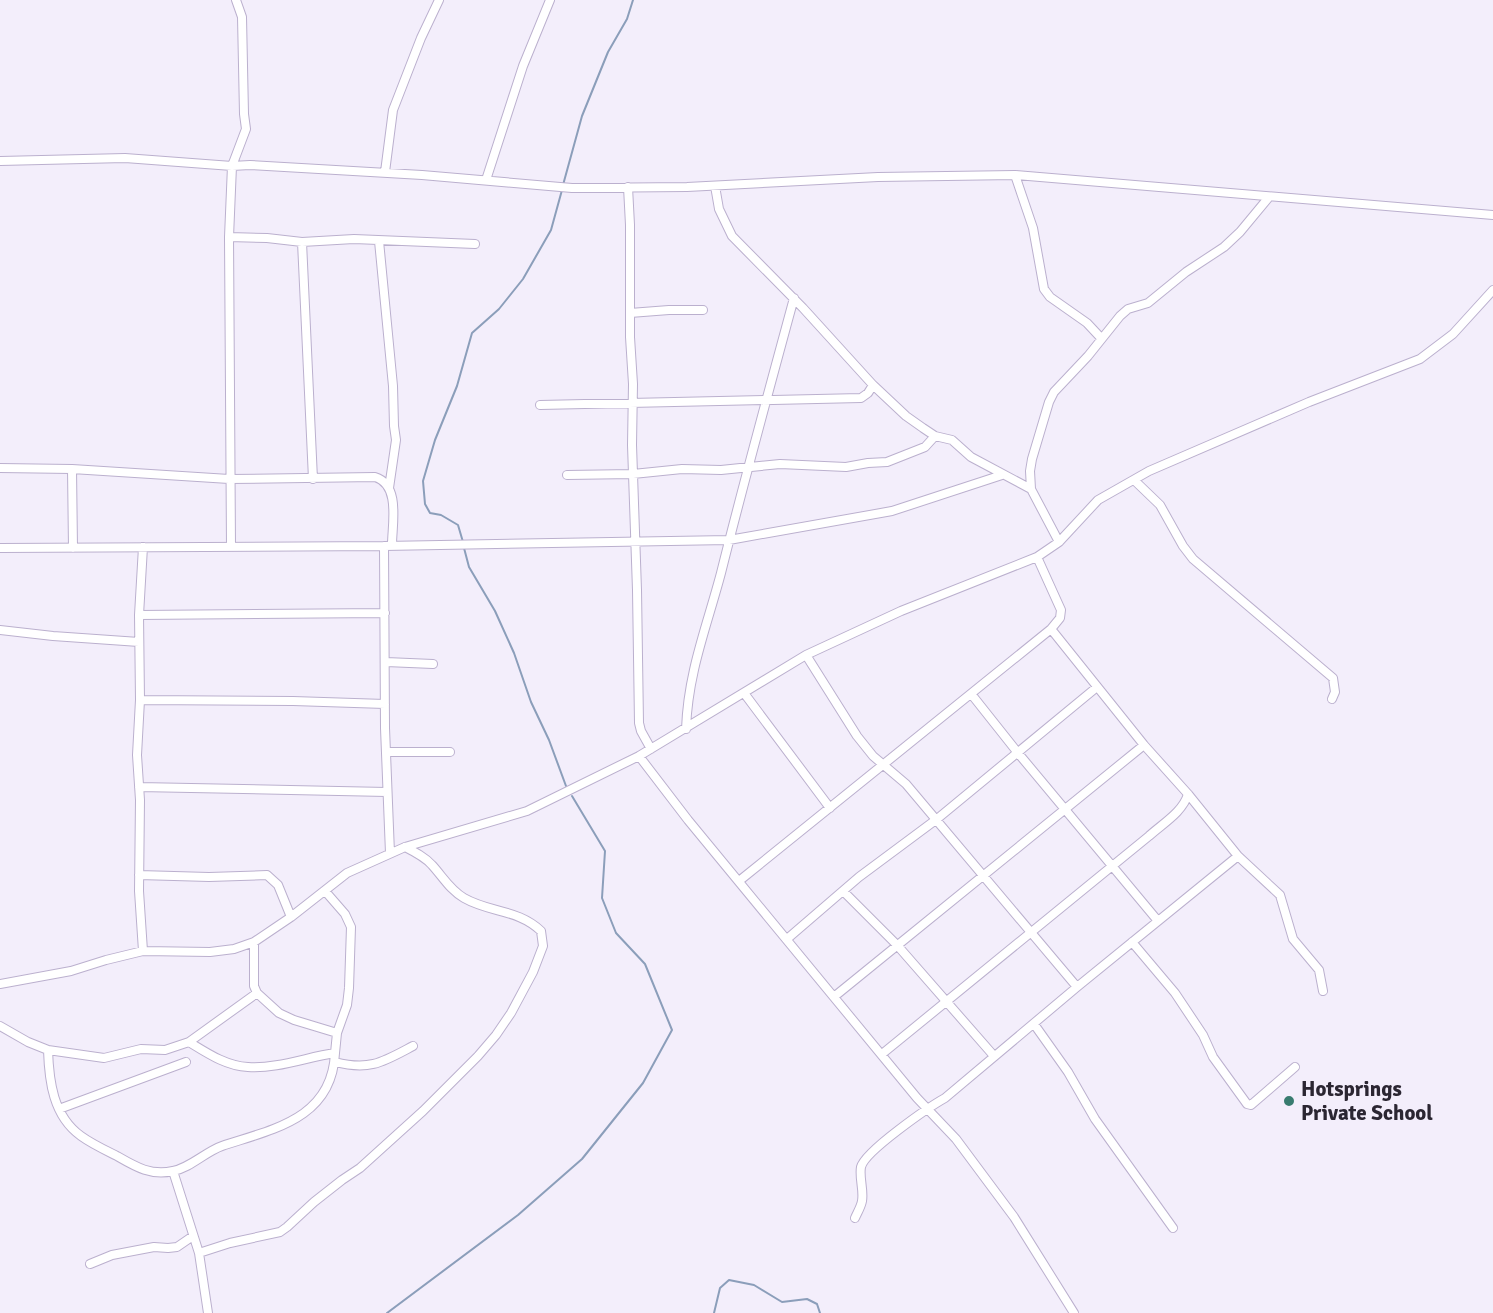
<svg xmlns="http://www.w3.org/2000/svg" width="1493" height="1313" viewBox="0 0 1493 1313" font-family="Signika,sans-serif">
<rect width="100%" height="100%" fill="#f3eefb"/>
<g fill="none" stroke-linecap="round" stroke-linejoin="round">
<path stroke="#8b9eba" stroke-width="2" d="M563,185L582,116L608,52L627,19L633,0
M463,542L458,525L441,515L430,513L425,504L423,481L435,440L457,386L472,333L499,309L523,279L551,230L562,190
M464,548L469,567L495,611L514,653L531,702L549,740L566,786
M387,1313L518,1215L582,1159L643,1083L672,1030L645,964L616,933L602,898L605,851L572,796
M714,1313L720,1288L729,1280L754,1285L782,1302L807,1299L817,1304L820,1313"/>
<g stroke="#bbb0ce" stroke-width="10">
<path id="minor" d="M0,161L125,158L232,166L250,165L422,175L572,188L687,187L878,177L1015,175L1493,215
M385,172L393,110L421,38L439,0
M1015,175L1033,228L1044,289L1050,297L1087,323L1101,338
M486,180L523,66L550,0
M715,186L719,209L732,236L803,308L873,385L906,416L923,428L935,436L952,440L971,457L1031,489L1059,542
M628,187L630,225V337L633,384L632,445L637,590L639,723L641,731L651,749
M229,237L267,238L302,242L354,239L475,244
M379,241L393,386L394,426L396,440L389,488
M302,242L313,479
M630,313L669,310H703
M540,405L861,398L868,393L873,385
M0,468L72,469L229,479L375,477C401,485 392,524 392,545
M72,469L73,548
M567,475L633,474L682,469L721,470L780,464L846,467L868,463L887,462L925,447L935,436
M1134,480L1160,505L1183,546L1193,559L1333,678L1335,692L1332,699
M1031,489L1030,471L1032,459L1049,402L1054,392L1088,356L1120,316L1128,309L1148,303L1186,272L1224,247L1240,232L1269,197
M384,546L729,540L892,511L1002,475
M231,547L229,237L232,166L246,129L244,114L242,17L236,0
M0,548L384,546L385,728L390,853
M139,615L385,613
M0,630L53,636L139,642
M806,655L857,736L873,756L906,784L1077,987
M386,662L433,664
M744,693L830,808
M972,695L1018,753L1158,921
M140,700L293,701L385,704
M686,729C688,672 707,626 721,573C744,481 769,390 794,298
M386,752H450
M639,756L688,820L917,1098L956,1139L1014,1217L1074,1313
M139,787L387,792
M1238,856L1280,895L1293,939L1319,970L1323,991
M139,875L209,877L267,875L278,885L291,917
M739,881L1051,629
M843,891L897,945L994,1056
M787,939L859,877L937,819L1097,687
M254,942V986L257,993L279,1013L294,1020L337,1033
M1132,942L1175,993L1203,1035L1213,1057L1247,1104L1251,1105L1295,1067
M143,951L139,891L140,800L137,755L140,700L139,615L143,547
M0,984L71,971L106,960L143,951L210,952L234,949L254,942L291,917L347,873L405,847L527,811L639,756L806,655L901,611L1037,557L1059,542L1098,500L1149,471L1309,402L1420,359L1453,334L1493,290
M835,996L1144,745
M1034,1024L1068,1072L1095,1119L1173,1228
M0,1026L28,1042L48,1050L104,1058L141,1049L165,1050L189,1042C207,1053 226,1066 248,1067C277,1069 307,1057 335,1053L337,1033L347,1005L349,988L351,927L345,914L325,891
M189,1042L257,993
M48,1050C49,1081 53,1116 81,1136C92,1144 105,1150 117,1156C136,1167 151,1176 173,1171C190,1168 205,1152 222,1146C273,1129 332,1119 335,1053
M882,1054L1149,836C1162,824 1183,812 1188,794
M335,1062C370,1071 383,1062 413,1046
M59,1109L186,1062
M173,1171L199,1253
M855,1218C857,1213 861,1207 862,1201C864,1190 859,1178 861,1167C865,1151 929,1107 945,1098L1077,987L1238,856L1188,794L1144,745L1051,629L1060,618L1061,610L1037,557
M90,1264L112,1255L154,1247L168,1248L177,1247L193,1236
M208,1313L199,1253L230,1243L280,1232L287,1227L314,1202L342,1180L360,1168L423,1111L478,1056L496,1035L511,1013L533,972L543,946L541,931C518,909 490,913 464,898C450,890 443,877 432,865C425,857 415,852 405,847"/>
</g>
<use href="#minor" stroke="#fff" stroke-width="8"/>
</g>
<circle fill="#387b6f" stroke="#f3eefb" stroke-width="2" cx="1289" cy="1101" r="6"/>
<g text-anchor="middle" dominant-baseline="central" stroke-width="4.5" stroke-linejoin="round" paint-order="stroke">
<g font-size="21" font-weight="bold" fill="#2b2632" stroke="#f3eefb" text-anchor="start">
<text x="1301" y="1089">Hotsprings<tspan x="1301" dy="24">Private School</tspan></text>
</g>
</g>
</svg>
